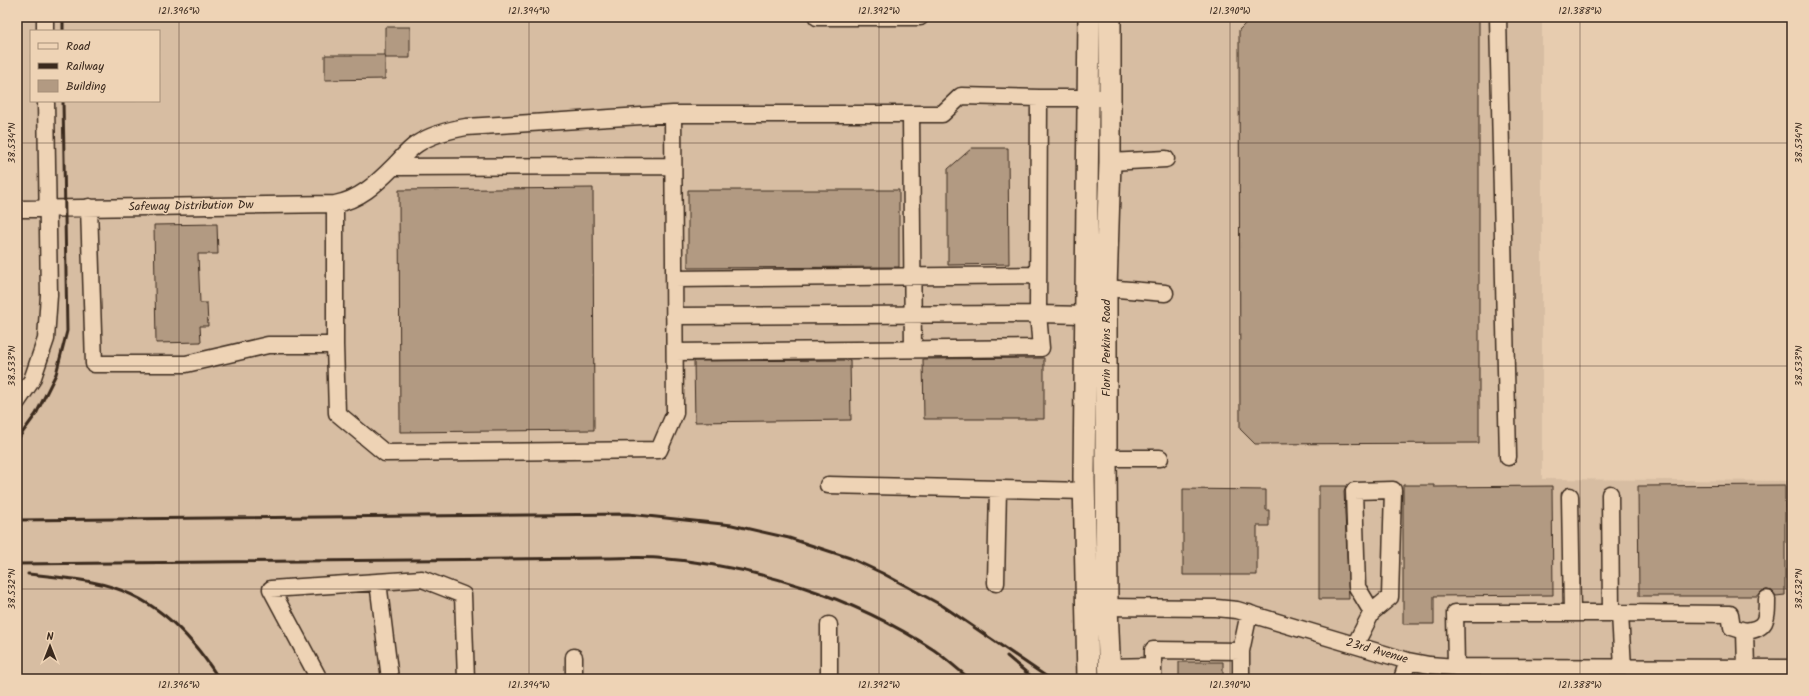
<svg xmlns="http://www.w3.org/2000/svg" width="1809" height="696" viewBox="0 0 1809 696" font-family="Kalam,sans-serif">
<rect width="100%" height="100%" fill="#e7ccaf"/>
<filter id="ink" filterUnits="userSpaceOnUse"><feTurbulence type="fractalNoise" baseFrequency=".025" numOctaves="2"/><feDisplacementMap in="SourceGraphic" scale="8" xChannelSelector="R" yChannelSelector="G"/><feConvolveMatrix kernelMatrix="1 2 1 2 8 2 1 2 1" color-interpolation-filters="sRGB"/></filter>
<g filter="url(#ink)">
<path fill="#d7bda2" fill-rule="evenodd" d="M17,17H1542V479L1792,481V679H17ZM31,31H159V101H31Z"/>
<path fill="#b29a82" stroke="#3b2a1e" d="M1252,17H1479V443L1255,444L1240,429L1239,30Z
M385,27H410V58H385Z
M325,55H385V79L325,80Z
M972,148H1008L1009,264L948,265V169Z
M593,188L594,430L400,432L399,190Z
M688,190H899V267L688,268Z
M217,224L218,254H198L200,303H207L208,326H200L201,342L156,343L154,225Z
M1044,358V419H924L923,359Z
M850,360L851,420L695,422L694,361Z
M1403,485H1434V487L1552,486L1553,595L1434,596V624H1403Z
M1785,485V595L1776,596L1772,591L1767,590L1762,591L1758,596H1639L1638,486Z
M1319,486H1346L1344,491L1349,599H1319Z
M1183,489L1266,490V510H1269V526H1257V575H1183Z
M1179,662H1223V679H1179Z"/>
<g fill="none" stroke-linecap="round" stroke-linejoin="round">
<g stroke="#3b2a1e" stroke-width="19">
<path id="minor" d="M45,17V31
M817,17H920
M1498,17L1508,457
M1039,98H1109
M673,114L675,413L659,450L385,453L337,413L335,345V204C359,200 376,184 393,167C401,159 408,150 417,144C432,134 449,130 466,127L673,114H942L961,96L1039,98L1038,314L1085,315
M911,114L913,349
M1110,162L1166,159
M394,167L673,166
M89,207L94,364H186L268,345H335
M17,209L335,204
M674,279L1038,275
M1106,288L1165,293
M674,316L1038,314L1041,348L675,352
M17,402L32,380L46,339L49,295L46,101
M1106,458H1160
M828,485L1085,491
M1610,494L1611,613
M1570,496L1572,613
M378,582L390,679
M996,583L998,489
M1096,607L1216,608L1237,610L1408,661L1429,665L1456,667L1792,668
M829,625V679
M1745,631C1767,629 1767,619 1767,599
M1355,645L1372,612L1390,597L1393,490L1354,491L1357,587L1372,612
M1109,667L1153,666
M1456,667L1455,613H1620
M1623,668L1620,613L1730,614L1732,627L1745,631L1746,668
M319,679L271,589L422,579L463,595L466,679
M574,679V657
M1153,679V650L1241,651
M1241,679V651L1249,613
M1402,679L1408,661"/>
</g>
<g stroke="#3b2a1e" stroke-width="24">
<path id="major" d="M1088,679L1084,477L1089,17
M1110,679L1107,607L1106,458V288L1110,162V17"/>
</g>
<use href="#minor" stroke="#eed3b5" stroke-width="16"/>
<use href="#major" stroke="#eed3b5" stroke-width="21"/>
<path stroke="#3b2a1e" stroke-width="3" d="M63,17V31
M17,440L36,414L56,374L67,331L63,101
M17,520L628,514L732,525L789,538L850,558L882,573L943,606L1050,679
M17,564L603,558C621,558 639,557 657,558C755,565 853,597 934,650C947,659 958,670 970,679
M28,574C49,576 71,578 92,582C150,593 188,630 219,679
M1007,656L1034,679"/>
</g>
</g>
<path fill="none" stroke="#3b2a1e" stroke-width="1" stroke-opacity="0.45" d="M179,17V679M529,17V679M879,17V679M1230,17V679M1580,17V679M17,143H1792M17,366H1792M17,589H1792"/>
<g text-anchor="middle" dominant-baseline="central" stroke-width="3" stroke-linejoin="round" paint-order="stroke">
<g font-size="12" fill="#3b2a1e" stroke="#eed3b5">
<text transform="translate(191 206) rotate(-1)">Safeway Distribution Dw</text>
<text transform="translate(1106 348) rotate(-90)">Florin Perkins Road</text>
<text transform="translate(1377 651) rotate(16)">23rd Avenue</text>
</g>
</g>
<rect width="1809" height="696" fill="none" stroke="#eed3b5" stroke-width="44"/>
<rect x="30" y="30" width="130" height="72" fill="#eed3b5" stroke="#a68f79"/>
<rect x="38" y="43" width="20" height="6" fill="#eed3b5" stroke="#a68f79"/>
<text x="66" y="50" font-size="12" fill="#3b2a1e">Road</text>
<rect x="38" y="63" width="20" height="6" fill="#3b2a1e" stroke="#a68f79"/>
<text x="66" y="70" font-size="12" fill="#3b2a1e">Railway</text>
<rect x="38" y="80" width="20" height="12" fill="#b29a82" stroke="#a68f79"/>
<text x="66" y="90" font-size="12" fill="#3b2a1e">Building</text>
<g transform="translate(50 646)" stroke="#eed3b5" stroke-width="3" paint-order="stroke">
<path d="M0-3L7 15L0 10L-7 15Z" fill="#3b2a1e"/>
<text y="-6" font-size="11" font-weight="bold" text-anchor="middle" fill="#3b2a1e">N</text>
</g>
<rect x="22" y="22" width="1765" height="652" fill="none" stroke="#3b2a1e" stroke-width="1.5"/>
<g font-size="10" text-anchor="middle" fill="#3b2a1e">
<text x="179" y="14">121.396°W</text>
<text x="529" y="14">121.394°W</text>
<text x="879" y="14">121.392°W</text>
<text x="1230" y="14">121.390°W</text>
<text x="1580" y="14">121.388°W</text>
<text transform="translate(11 143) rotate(-90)" y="4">38.534°N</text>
<text transform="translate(1798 143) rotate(-90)" y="4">38.534°N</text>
<text transform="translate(11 366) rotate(-90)" y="4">38.533°N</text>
<text transform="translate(1798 366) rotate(-90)" y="4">38.533°N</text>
<text transform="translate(11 589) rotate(-90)" y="4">38.532°N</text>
<text transform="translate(1798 589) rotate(-90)" y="4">38.532°N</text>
<text x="179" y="688">121.396°W</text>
<text x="529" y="688">121.394°W</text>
<text x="879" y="688">121.392°W</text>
<text x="1230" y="688">121.390°W</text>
<text x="1580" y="688">121.388°W</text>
</g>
</svg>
